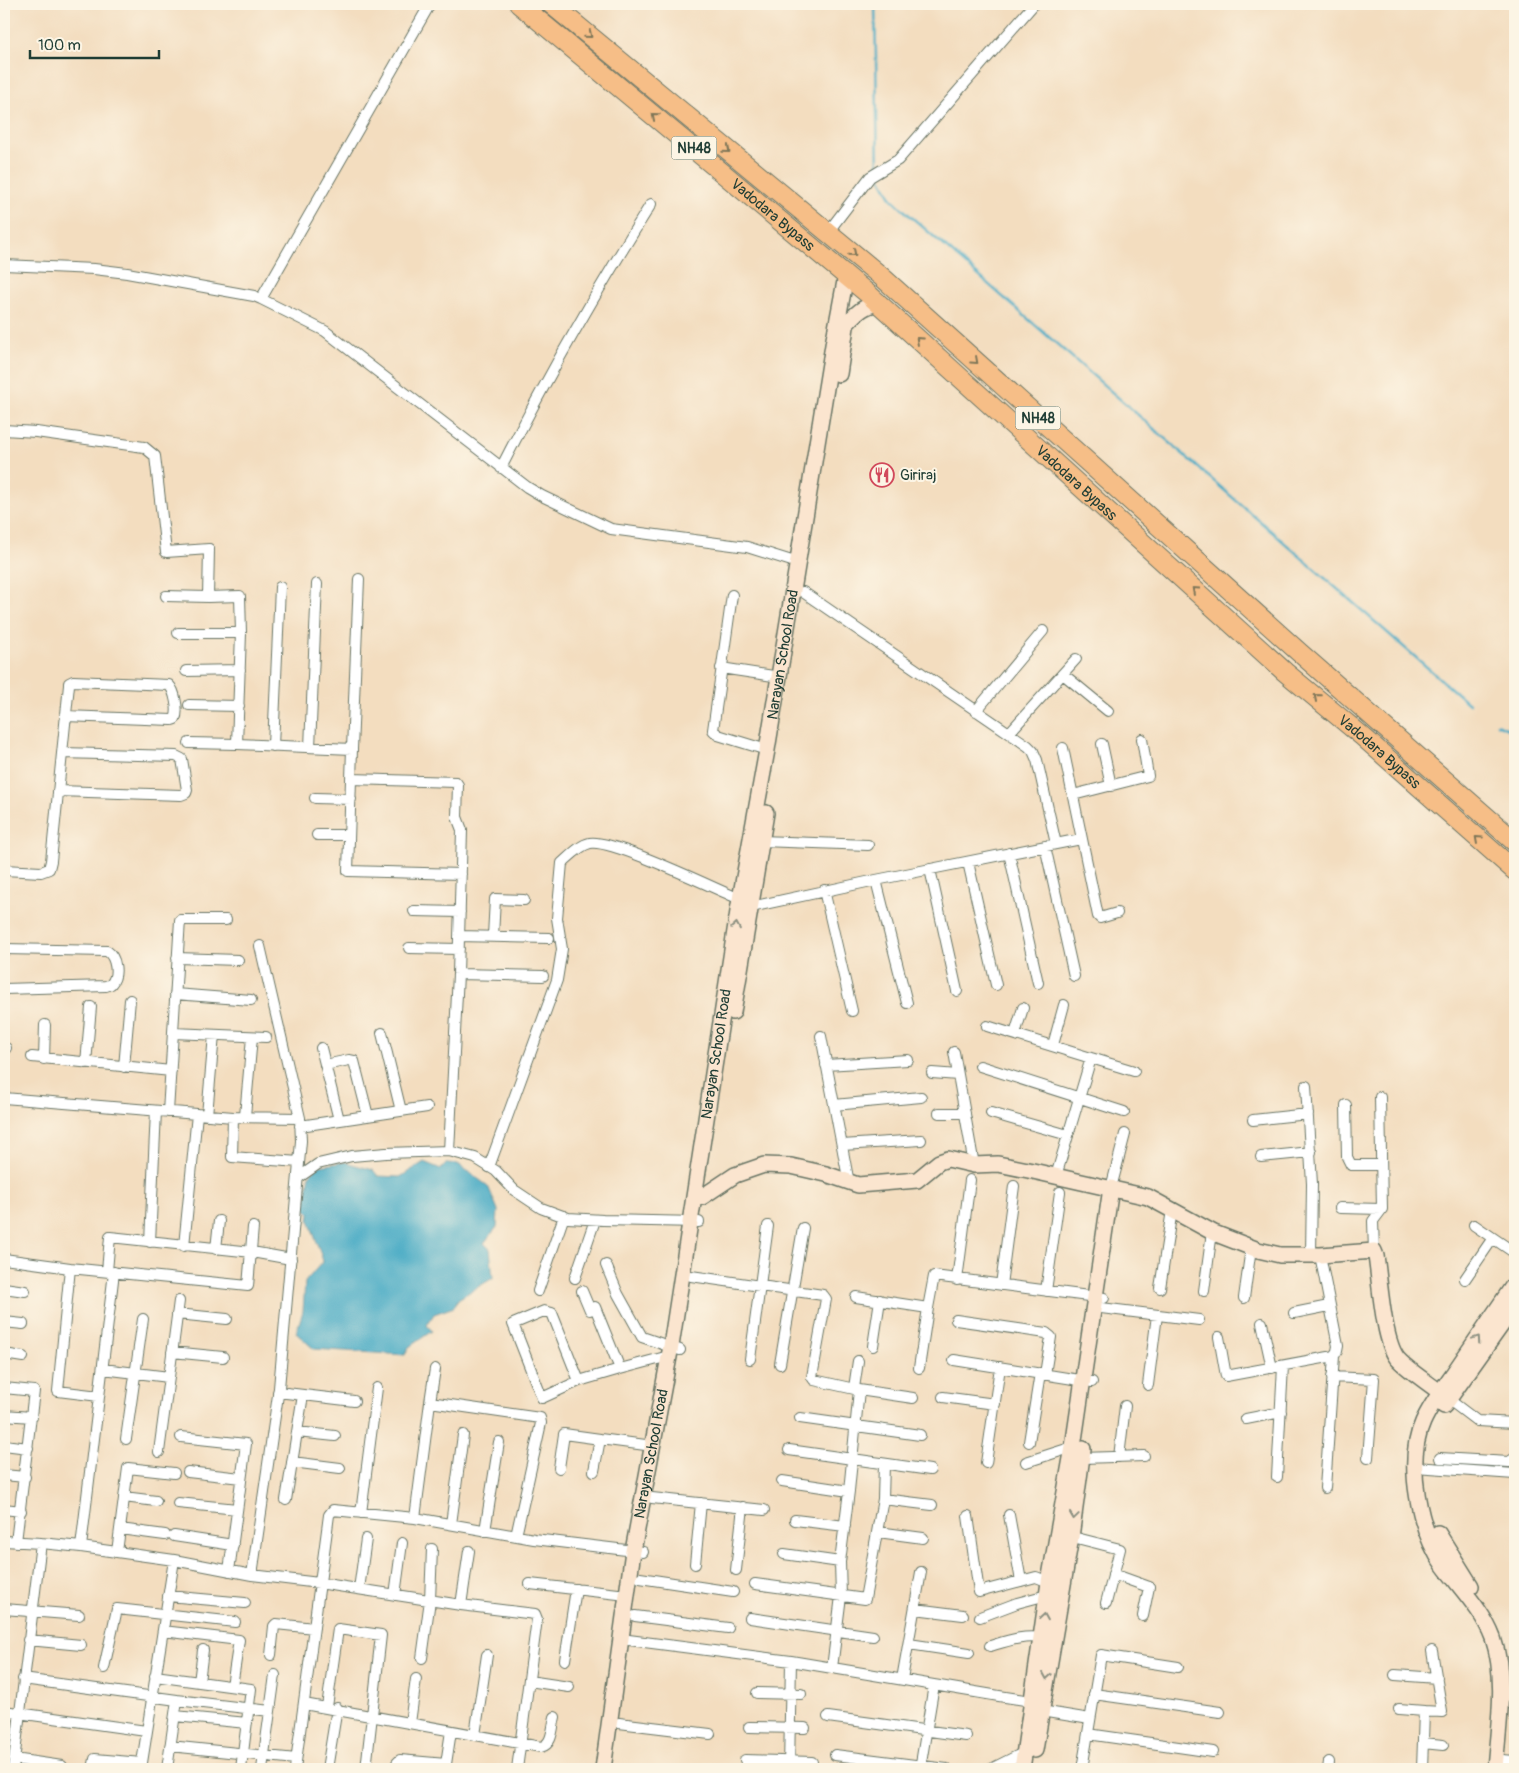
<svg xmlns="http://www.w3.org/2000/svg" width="1519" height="1773" viewBox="0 0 1519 1773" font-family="Pangolin,sans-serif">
<rect width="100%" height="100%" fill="#fcf5e5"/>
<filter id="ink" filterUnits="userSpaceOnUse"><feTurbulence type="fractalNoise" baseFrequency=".02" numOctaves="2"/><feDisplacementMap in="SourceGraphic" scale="10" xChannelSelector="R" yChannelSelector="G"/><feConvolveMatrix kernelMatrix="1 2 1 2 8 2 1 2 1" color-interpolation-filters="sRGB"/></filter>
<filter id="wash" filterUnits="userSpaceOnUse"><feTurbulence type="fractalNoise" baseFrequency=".0096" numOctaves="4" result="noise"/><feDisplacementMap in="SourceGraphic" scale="20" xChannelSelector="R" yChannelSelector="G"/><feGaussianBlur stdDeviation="1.12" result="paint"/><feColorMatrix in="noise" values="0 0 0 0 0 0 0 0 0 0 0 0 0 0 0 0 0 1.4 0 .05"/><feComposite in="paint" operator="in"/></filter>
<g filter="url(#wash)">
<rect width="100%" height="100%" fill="#f3ddbf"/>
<path fill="#46aac5" stroke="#32747c" d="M345,1162L373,1170L378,1176L400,1177L424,1162L441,1169L447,1163L458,1164L488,1186L498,1210L497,1227L484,1243L490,1249L493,1278L458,1299L454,1307L434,1314L427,1325L432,1331L409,1347L405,1355L314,1349L296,1333L303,1311L305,1282L323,1261L309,1220L310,1214L304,1208L310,1174L319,1166Z"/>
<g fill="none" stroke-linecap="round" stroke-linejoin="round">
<path stroke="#46aac5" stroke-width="2.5" d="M875,4L878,170
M879,175L892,199L908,214L1469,704
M1497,724L1508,729L1515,730"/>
</g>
</g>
<g filter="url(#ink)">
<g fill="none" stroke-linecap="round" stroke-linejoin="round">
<g stroke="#697565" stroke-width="12">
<path id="street" d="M828,232L870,177L898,160L1034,4
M4,265L94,269L127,273L254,296L261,299L325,331L527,487L542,496L611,529L747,547L798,563
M261,299L430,4
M4,430L36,432L144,447L155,456L166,552L209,549L208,597L240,596L241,633L237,744L352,749L359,579
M501,468C547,377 597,290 651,204
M803,592L1028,746L1033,751L1037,760L1056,844
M732,595L713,730L718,735L767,750
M166,596L208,597
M178,633H241
M721,668L780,677
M186,671L240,670
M1063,674L1108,711
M189,705L239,706
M976,711L1043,631
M1009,733L1076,659
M189,743L237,744
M1102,744L1111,786
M273,746L280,587
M310,747L317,584
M1063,748L1098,916L1100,918L1117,913
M352,749L348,871L461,874
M351,779L456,782L458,785L457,817L462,830L458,974L449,1151L475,1158L496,1171L514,1190L541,1208L568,1218L603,1220L699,1222
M58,791L181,795L186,793L187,790L182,759L176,756L62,753
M1073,795L1148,776L1142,739
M315,798L351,799
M317,835H349
M761,841L868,845
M1045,846L1074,976
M1009,853L1038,983
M968,862L996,985
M930,869L957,991
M4,870L41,872L49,869L51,861L69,685V683L73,681L169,685C175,691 179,711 175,719L172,720L65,716
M876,880L907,1003
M824,890L852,1011
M745,906L751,907L876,880L1081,839
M414,911L460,912
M459,936L549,938
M493,936L495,899L524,900
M260,946L300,1118
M409,948L459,949
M4,949L107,951C116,957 119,975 111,984L106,986L4,989
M177,958L238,960
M458,974L543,976
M175,994L251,1000
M987,1026L1091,1058L1056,1176
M173,1033L266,1037
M382,1033L401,1111
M1015,1034L1023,1008
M821,1036L849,1183
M1053,1045L1064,1005
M4,1048H6
M321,1048L339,1120
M954,1052L974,1165
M32,1057L171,1071
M1091,1058L1134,1071
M44,1059L45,1025
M86,1063L91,1007
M325,1065L349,1060L354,1061L368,1116
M826,1065L908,1060
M980,1066L1124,1112
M124,1067L130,1000
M932,1073L958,1075
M1306,1086L1312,1184L1311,1255
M4,1098L233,1117L300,1118L301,1141L279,1388L252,1575
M834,1105L921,1097
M1346,1105L1347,1157L1351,1165H1381
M168,1112L180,920H226
M939,1113H965
M991,1113L1068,1135
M207,1115L214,1035
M245,1116L252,1037
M233,1117L232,1157L299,1162
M1253,1120L1308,1114
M300,1126L427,1107
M842,1145L921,1140
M1261,1157L1311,1152
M489,1167L557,980L562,949L557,918L562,863C570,856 580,845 590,843C613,839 713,888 740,899
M298,1178L318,1164L352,1156L386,1153L449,1151
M1111,1188L1125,1134
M1340,1208L1382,1209
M1493,1238L1515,1253
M150,1242L156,1111
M184,1246L197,1114
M216,1249L219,1221
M1374,1251L1373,1221L1382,1209L1380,1097
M4,1259L70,1268
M606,1265L618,1294L642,1337L680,1350
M107,1271L110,1237L252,1252L291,1259
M691,1276L823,1295L826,1299L812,1377L814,1380L859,1390L849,1491L840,1562L841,1596L832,1668
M575,1278L595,1220
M1465,1279L1493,1238L1474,1225
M957,1280L970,1180
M1001,1285L1014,1186
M4,1288L25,1291
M1160,1288L1172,1210
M538,1291L564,1216
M582,1291L590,1310L595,1307L620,1369L669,1356
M1046,1291L1060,1192
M1204,1291L1212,1232
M856,1297L928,1308L934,1276L1104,1298
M1244,1298L1251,1248
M1093,1307L1199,1320
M1294,1313L1329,1306
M177,1314L227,1319
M956,1320L1046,1333L1051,1337L1045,1374
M4,1322L23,1324
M1262,1323L1272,1368
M1219,1337L1226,1376L1334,1356L1337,1351L1338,1346L1320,1255
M873,1346L880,1300
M172,1352L223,1357
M4,1354L23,1357
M750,1359L768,1226
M954,1360L1092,1382
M780,1364L803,1228
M919,1368L928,1308
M103,1369L169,1377L159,1452
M169,1377L179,1301
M1332,1377L1374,1379L1368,1458
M579,1381L542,1398L513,1324L544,1311L552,1313L579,1381L620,1369
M1148,1385L1157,1315
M4,1388L34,1391L16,1542
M854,1388L858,1361
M859,1390L913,1398
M278,1392L354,1401
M99,1396L58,1391L70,1268L248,1286L253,1227
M943,1397L995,1404
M1448,1399L1477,1421L1515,1423
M430,1402L435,1369
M4,1415L32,1417
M800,1418L920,1435
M1246,1419L1281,1412
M297,1432L335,1436
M181,1437L246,1444L229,1571
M126,1439L143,1319
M600,1439L653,1446
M1029,1442L1040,1373
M4,1445L28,1448
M789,1450L930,1470
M1119,1457L1125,1406
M1082,1458L1144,1456
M1440,1458L1509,1462L1515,1458
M292,1462L340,1468
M1026,1462L1073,1447
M986,1463L1000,1367
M1415,1467L1515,1474
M559,1468L564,1434L600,1439L594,1471
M188,1472L241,1478
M4,1475L25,1477
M1277,1477L1283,1366
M782,1481L849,1491
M1325,1488L1334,1356
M124,1497L156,1501
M652,1498L764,1510
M883,1499L932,1505
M286,1500L303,1395
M178,1503L237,1509
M4,1509L21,1511
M361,1513L377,1388
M1009,1515L1021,1581
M968,1516L979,1592L1036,1577L1049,1582
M415,1518L430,1402L540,1418L541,1423L516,1536
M795,1520L845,1526
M451,1524L463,1435
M120,1529L165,1535
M485,1531L499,1442
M878,1532L923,1538
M1065,1535L1120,1549L1106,1603
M174,1536L233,1545
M4,1541L41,1543L81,1547L174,1560L252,1575L319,1583L461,1605L535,1614L537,1619L517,1769
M81,1547L114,1272
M117,1552L128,1468L174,1473
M784,1554L840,1562
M695,1564L701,1503
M736,1570L743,1507
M1113,1574L1149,1587L1143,1616
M640,1578L733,1592
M530,1584L627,1595
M755,1584L865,1599L883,1499L884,1464
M359,1589L366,1539
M395,1595L402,1543
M168,1596L245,1603
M461,1605L469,1551
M4,1609L79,1615
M915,1609L963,1615
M635,1616L728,1628
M980,1617L1017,1603L1047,1595
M750,1618L873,1636
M163,1631L239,1640L232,1686
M621,1639L791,1661L999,1696L1031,1701L1041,1711L1090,1719
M28,1640L81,1645
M909,1644L969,1653
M990,1646C1007,1641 1024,1635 1041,1638
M271,1655L274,1626L276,1624L314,1628
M422,1658L430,1600L432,1549
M565,1660L576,1589
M104,1668L117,1609L235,1622
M1395,1675L1437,1678
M155,1676L251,1689L241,1769
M23,1679L177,1700L167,1769
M902,1679L921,1572
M529,1681L569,1687
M199,1682L203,1650
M757,1693L801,1694
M1094,1694L1220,1712
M177,1700L270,1711
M304,1704L541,1747C553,1744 552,1728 555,1717
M327,1707L338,1629L381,1635L366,1769
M1399,1709L1424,1711
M4,1711L146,1731
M175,1716L247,1723
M828,1717L966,1736
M410,1723L416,1679
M619,1723L710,1734
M749,1727L805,1728
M1088,1734L1213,1752
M475,1735L487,1655
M1423,1743L1443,1745
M170,1746L296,1759
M835,1755L947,1769
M14,1759L62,1766
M745,1760L812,1762
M1502,1761L1515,1762
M13,1769L41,1543
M93,1769L95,1759L142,1763
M141,1769L174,1560
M262,1769L275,1675
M295,1769L329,1515L333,1510L415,1518L534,1539L643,1552
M327,1769L337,1708
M396,1769L397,1763L400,1760L446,1764L451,1731
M789,1769L791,1661
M920,1769L934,1685
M991,1769L1025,1752
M1082,1769L1101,1655L1178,1667
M1328,1769L1329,1762
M1422,1769L1424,1711L1442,1712L1432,1651"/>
</g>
<g stroke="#697565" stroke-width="18">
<g id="secondary">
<path d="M847,323C856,314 865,304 878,304"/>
<path d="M839,374L847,320"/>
<path d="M733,1012L766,813"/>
<path d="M702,1197L735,1175L764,1165L791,1166L826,1174L858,1185L917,1180L939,1162L948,1159L974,1165L998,1164L1033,1171L1148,1197L1214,1233L1258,1250L1280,1255H1320L1374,1251L1376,1256C1380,1281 1383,1339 1397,1358C1408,1371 1434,1386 1448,1399"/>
<path d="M1444,1406L1515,1306"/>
<path d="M1438,1533L1471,1586"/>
<path d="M1035,1750L1071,1537L1083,1449"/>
<path id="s1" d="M603,1769L633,1551L671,1346L739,905L767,750L834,339L846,276"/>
<path d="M1022,1769L1049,1582L1073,1447L1111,1188"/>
<path d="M1495,1769C1498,1727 1507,1679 1493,1638C1483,1611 1461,1589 1444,1566C1419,1531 1405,1462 1423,1422C1431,1404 1444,1387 1455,1371C1475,1342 1495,1312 1515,1283"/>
</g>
</g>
<g stroke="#697565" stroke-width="21">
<g id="highway">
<path id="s2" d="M519,4L867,293L1285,672L1362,736L1515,871"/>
<path d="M551,4L882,277L1300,653L1515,842"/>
</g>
</g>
<use href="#street" stroke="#fff" stroke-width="10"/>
<use href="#secondary" stroke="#fbe5cf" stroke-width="15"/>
<use href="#highway" stroke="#f6be87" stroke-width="19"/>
</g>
<defs><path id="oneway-chevron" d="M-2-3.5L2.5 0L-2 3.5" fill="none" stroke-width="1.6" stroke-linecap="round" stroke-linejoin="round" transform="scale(1.25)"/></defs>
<g stroke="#807759">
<use href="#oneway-chevron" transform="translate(589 35) rotate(40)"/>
<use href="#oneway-chevron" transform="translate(655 116) rotate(-140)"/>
<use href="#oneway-chevron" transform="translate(727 150) rotate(40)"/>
<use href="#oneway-chevron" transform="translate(853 253) rotate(40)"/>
<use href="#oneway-chevron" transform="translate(919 340) rotate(-138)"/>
<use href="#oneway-chevron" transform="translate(975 361) rotate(42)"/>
<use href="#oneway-chevron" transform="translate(1195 590) rotate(-138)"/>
<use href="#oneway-chevron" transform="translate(1317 697) rotate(-139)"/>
<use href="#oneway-chevron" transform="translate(1478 839) rotate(-138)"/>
</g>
<g stroke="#8d9182">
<use href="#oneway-chevron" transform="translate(736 926) rotate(-81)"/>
<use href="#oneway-chevron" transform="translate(1477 1339) rotate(-56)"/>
<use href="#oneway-chevron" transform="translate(1074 1516) rotate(98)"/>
<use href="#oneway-chevron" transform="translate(1044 1617) rotate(-81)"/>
<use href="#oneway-chevron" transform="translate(1047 1676) rotate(99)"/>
</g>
</g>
<defs>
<g id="restaurant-ring" transform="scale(1.25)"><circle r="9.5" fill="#fcf5e5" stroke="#d1495b" stroke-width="1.5"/><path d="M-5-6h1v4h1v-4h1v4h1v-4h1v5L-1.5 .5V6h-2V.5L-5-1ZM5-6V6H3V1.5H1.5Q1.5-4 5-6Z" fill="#d1495b"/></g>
</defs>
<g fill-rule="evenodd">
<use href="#restaurant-ring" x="882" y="475"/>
</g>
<g text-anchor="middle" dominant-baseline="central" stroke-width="4" stroke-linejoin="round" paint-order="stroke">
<g fill="#fcf5e5" stroke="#617469" stroke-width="1">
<rect x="671.5" y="136.5" width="45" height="23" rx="4"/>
<rect x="1015.5" y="406.5" width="45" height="23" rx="4"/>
</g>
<g font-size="14" font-weight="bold" fill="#1f3d34">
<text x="694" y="148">NH48</text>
<text x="1038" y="418">NH48</text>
</g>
<g font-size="15" fill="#1f3d34" stroke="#fcf5e5">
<text stroke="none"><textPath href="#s2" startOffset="330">Vadodara Bypass</textPath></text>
<text stroke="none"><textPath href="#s2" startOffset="735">Vadodara Bypass</textPath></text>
<text stroke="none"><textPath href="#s1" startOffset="1129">Narayan School Road</textPath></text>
<text stroke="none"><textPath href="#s2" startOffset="1140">Vadodara Bypass</textPath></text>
<text stroke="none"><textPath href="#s1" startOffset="724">Narayan School Road</textPath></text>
<text stroke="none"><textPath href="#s1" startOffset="319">Narayan School Road</textPath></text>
</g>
<g font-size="15" fill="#1f3d34" stroke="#fcf5e5" text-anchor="start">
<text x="900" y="475">Giriraj</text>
</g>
</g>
<rect width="1519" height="1773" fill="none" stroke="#fcf5e5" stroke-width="20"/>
<path d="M30 50v8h129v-8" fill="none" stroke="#1f3d34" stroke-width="2.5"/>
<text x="38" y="50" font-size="15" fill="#1f3d34" stroke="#fcf5e5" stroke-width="4" paint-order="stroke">100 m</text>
</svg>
